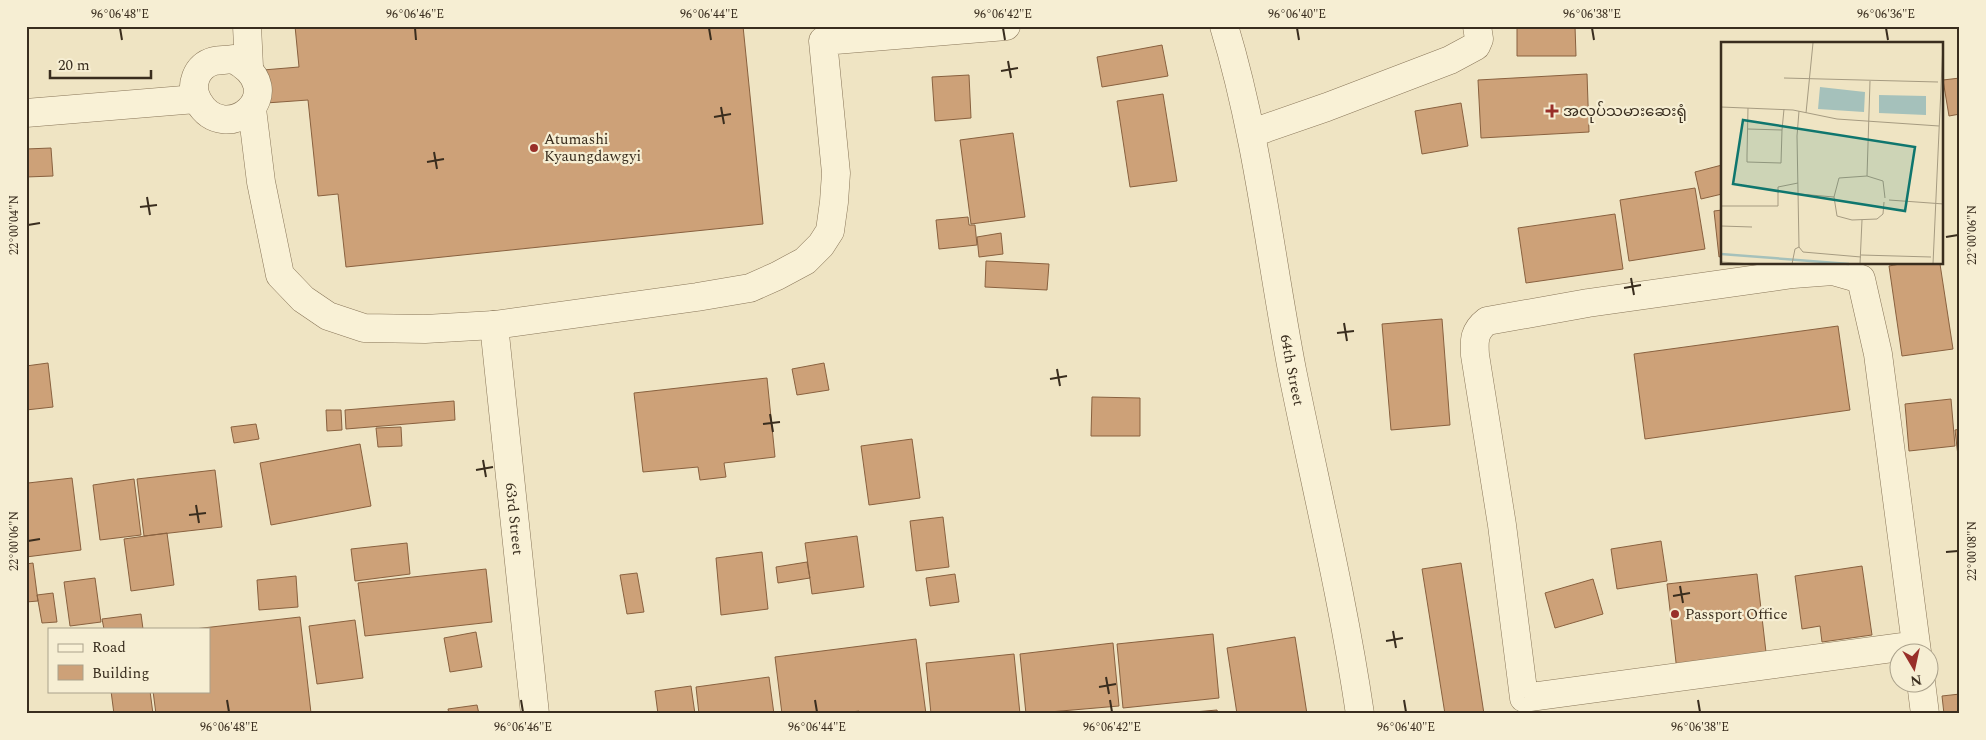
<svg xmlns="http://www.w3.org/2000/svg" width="1986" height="740" viewBox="0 0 1986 740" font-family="Spectral,'Noto Sans Myanmar',serif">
<rect width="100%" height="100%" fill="#efe4c3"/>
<path fill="#cda178" stroke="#89613f" d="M295,26H743L763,224L346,267L338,194L318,196L308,100L266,103L263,70L299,67Z
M1517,26H1575L1576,56H1517Z
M1162,45L1168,76L1102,87L1097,57Z
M1587,74L1589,132L1481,138L1478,80Z
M969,75L971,118L935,121L932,77Z
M1960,78V114L1949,116L1943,80Z
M1163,94L1177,181L1130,187L1117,101Z
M1461,103L1468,146L1422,154L1415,111Z
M1013,133L1025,217L971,224L960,140Z
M51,148L53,176L26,177V149Z
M1722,165V194L1701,199L1695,172Z
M1695,188L1705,249L1629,261L1620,200Z
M1722,210V256L1719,257L1714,211Z
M1615,214L1623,269L1526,283L1518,228Z
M968,217L969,225H975L977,245L939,249L936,220Z
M1001,233L1003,254L979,257L977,237Z
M986,261L1049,264L1047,290L985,287Z
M1900,264H1940L1953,349L1902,356L1889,266Z
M1442,319L1450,425L1391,430L1382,324Z
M1838,326L1850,410L1645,439L1634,354Z
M48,363L53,407L26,410V366Z
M824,363L829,390L797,395L792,369Z
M767,378L775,457L724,463L726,477L700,480L698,467L643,472L634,393Z
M1092,397L1140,398V436H1091Z
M1951,399L1955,446L1909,451L1905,404Z
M454,401L455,420L346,429L345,410Z
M326,410H341L342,430L327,431Z
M256,424L259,439L234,443L231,427Z
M401,427L402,446L378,447L376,428Z
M1960,429V456H1958L1955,430Z
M912,439L920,498L869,505L861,446Z
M360,444L371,506L271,525L260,463Z
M215,470L222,527L144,536L137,479Z
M72,478L81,550L26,557L28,483Z
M134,479L141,535L100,540L93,485Z
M943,517L949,567L916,571L910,521Z
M167,533L174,585L131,591L124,539Z
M857,536L864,587L812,594L805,543Z
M1661,541L1667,581L1617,589L1611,549Z
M407,543L410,574L355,581L351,549Z
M762,552L768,609L721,615L716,558Z
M807,562L810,578L778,583L776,567Z
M33,563L38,601L26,602V564Z
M1461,563L1484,714H1445L1422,569Z
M1862,566L1872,635L1822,642L1820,626L1802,629L1795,576Z
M486,569L492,622L365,636L358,583Z
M637,573L644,612L627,614L620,575Z
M955,574L959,602L930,606L926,578Z
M1757,574L1767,661L1677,671L1667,584Z
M296,576L298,607L259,610L257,580Z
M95,578L101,622L70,626L64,582Z
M1593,579L1603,614L1555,628L1545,593Z
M53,593L57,622L42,623L37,595Z
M141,614L143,629H104L102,619Z
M300,617L311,713L156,714L153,691H209V629H194Z
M355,620L363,678L317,684L309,626Z
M476,632L482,667L450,672L444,638Z
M1213,634L1219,698L1123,708L1117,644Z
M1295,637L1307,714H1237L1227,648Z
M916,639L926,714H859V711L837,714H782L775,657Z
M1113,643L1119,706L1026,714L1020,654Z
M1014,654L1020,714H931L926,663Z
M769,677L774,714H699L696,687Z
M691,686L695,714H658L655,691Z
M111,691H150L153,714H114Z
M1960,694V714H1944L1942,696Z
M477,705L479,714H449L448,709Z
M1217,710L1218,714H1171Z"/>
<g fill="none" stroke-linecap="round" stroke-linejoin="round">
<g stroke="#897659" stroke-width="29">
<g id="minor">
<path d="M247,26L249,67"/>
<path id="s1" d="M1224,26C1258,138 1270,255 1292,370C1315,484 1343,598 1360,714"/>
<path d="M233,59C295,92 225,149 198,101C189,86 196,66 214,61C220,60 227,60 233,59Z"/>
<path d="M252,109L261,182L280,275L303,299L328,316L364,328L425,329L494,325L697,297L750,288L777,276L805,261L821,245L830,231L834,202L836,173L823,41L1006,26"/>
<path d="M26,113L196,99"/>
<path d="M1252,133L1327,107L1450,60L1476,46L1479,39L1477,26"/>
<path id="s2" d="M494,325L535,714"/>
<path d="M1916,645L1524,698L1502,525L1475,355C1474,340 1474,331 1487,321L1588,303L1793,274L1833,271L1861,279L1878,354L1917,652"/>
<path d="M1921,682L1925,714"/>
</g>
</g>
<use href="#minor" stroke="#f9f1d6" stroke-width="28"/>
</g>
<path fill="none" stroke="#392d1e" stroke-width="2" d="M120,28L122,40M415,28L416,40M709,28L711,40M1003,28L1005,40M1297,28L1299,40M1592,28L1594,40M1886,28L1888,40M1008,61L1011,78M1001,71L1018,68M721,107L724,124M714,117L731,114M434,152L437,169M427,162L444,159M147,197L150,215M140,207L157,205M28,225L40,223M1946,237L1958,235M1631,278L1634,295M1624,288L1641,285M1344,323L1347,341M1337,333L1354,331M1057,369L1060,386M1050,379L1067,376M770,414L773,432M763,424L780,422M483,460L486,477M476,470L493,467M196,505L199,523M189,515L206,513M28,541L40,539M1946,552L1958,551M1680,586L1683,603M1673,596L1690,593M1393,631L1396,648M1386,641L1403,638M1106,677L1109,694M1099,687L1116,684M227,700L229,712M521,700L523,712M815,700L817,712M1110,700L1112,712M1404,700L1406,712M1698,700L1700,712"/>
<g fill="#992f29" stroke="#f6eed3" stroke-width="2">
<path d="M1549.5 103.5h5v5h5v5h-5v5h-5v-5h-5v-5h5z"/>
<circle cx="534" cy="148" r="5"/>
<circle cx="1675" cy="614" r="5"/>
</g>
<g text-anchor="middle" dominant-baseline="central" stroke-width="4.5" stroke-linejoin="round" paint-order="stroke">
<g font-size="15" fill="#392d1e" stroke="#f6eed3" text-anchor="start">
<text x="1563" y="111">အလုပ်သမားဆေးရုံ</text>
<text x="544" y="139">Atumashi<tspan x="544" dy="17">Kyaungdawgyi</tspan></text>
<text x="1685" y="614">Passport Office</text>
</g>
<g font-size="15" fill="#392d1e" stroke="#f6eed3">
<text stroke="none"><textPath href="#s1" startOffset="351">64th Street</textPath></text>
<text stroke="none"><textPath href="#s2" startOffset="195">63rd Street</textPath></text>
</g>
</g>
<g transform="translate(1721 42)">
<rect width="222" height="222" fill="#efe4c3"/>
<path d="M99,45L144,50L143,70L97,67ZM158,53L205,54V73L158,71Z" fill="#a5c1bb"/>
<path fill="none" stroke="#a5c1bb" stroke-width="2.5" d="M0,212L128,222"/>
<path fill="none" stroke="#a69b81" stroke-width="1" d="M63,36L217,40M0,65L72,68L116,77L218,84M78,69L76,94L78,205M85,71L92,1M27,87L61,88L60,121L26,120V113L27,66M61,88L63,67M146,134L149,39M78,152L113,155L118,136L146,134L162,139L164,156M113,155L116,174L131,178L156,177L162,172L163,160M168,158L223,162M0,164H57V145L77,141M0,184L31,185M78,205L82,210L140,215M140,213L210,215M0,220L31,222M71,222L74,207L78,205M139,222L141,178M212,222L222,1"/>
<path fill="#0f766e" fill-opacity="0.15" stroke="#0f766e" stroke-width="2.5" d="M22,78L194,105L184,169L12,142Z"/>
<rect width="222" height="222" fill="none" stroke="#392d1e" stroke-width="2.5"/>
</g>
<rect width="1986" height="740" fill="none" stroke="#f6eed3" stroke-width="55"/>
<rect x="48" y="628" width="162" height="65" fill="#f6eed3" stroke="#aaa18b"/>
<rect x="58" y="644" width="25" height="8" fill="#f9f1d6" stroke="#aaa18b"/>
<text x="92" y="652" font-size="15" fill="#392d1e">Road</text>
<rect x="58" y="665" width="25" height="15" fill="#cda178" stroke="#aaa18b"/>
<text x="92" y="678" font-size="15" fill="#392d1e">Building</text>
<g transform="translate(1914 668) rotate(171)"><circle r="24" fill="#f6eed3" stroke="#aaa18b"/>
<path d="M0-4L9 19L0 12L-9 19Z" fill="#992f29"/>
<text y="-8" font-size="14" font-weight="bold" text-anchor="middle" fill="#392d1e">N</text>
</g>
<path d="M50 70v8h101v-8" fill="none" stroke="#392d1e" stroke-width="2.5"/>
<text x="58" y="70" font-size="15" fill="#392d1e" stroke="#f6eed3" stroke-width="4" paint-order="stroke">20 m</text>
<rect x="28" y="28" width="1930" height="684" fill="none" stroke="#392d1e" stroke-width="2"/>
<g font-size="12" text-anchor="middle" fill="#392d1e">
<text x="120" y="18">96°06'48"E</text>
<text x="415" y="18">96°06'46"E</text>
<text x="709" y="18">96°06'44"E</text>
<text x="1003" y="18">96°06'42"E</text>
<text x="1297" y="18">96°06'40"E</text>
<text x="1592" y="18">96°06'38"E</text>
<text x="1886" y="18">96°06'36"E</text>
<text transform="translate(14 225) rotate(-90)" y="4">22°00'04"N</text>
<text transform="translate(1972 235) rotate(-90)" y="4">22°00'06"N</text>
<text transform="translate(14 541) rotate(-90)" y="4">22°00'06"N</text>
<text transform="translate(1972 551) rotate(-90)" y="4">22°00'08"N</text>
<text x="229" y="731">96°06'48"E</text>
<text x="523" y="731">96°06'46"E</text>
<text x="817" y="731">96°06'44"E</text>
<text x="1112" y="731">96°06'42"E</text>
<text x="1406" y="731">96°06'40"E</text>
<text x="1700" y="731">96°06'38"E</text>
</g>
</svg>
